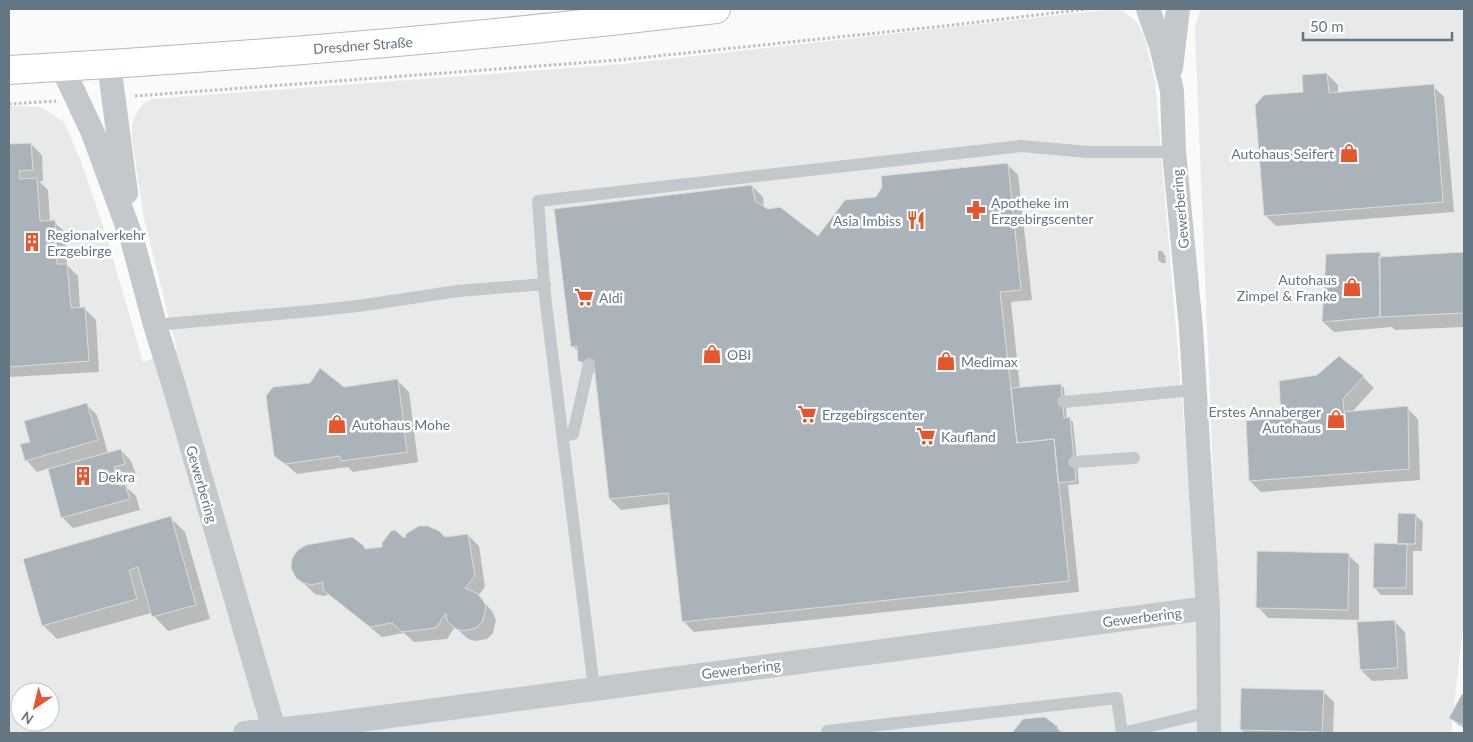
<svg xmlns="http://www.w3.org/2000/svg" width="1473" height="742" viewBox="0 0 1473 742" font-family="Lato,sans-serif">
<rect width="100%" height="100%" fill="#fafaf8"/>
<path fill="#e8e9e9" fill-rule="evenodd" d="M1115,9L1123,11L1137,22L1145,39L1155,81L1196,566L1218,595L1195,32L1196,22L1200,11L1202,9H1464V619L1451,733H9V106L41,107L64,122L80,159L107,238L143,362L177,350L144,219L132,139V123L137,112L143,104L152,99L623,64ZM20,692H50V722H20Z"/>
<path fill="#0003" d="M1327,74L1338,85V93L1433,86L1444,97L1454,212L1276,226L1265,215L1304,94Z
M31,144L42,155L43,181H39L48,190L50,222H54L65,232L67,265L78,276L80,309H85L96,320L99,372L9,377V146Z
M1007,164L1018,175L1032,300L1011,302L1020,389L1061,385L1064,388L1067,419H1070L1073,422L1079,484L1068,485L1079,592L694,632L683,621L670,504L621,510L610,499L597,373L591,372L580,361L578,352L573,346L752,186L763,197L764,209L818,237L877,198Z
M1158,251H1162L1165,255L1166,263H1162L1158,260Z
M1379,253L1383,258L1464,253V327L1395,330L1392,327L1334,332L1323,322Z
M1363,377L1374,388L1353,411V413L1407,408L1418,419L1420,480L1261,492L1250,481L1282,418Z
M398,381L409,392L418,462L353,472L348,467L297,474L275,455L344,389Z
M86,404L97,415L108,453L121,450L131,461L136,475L125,478L127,488L136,496L140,510L73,528L62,517L49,468L37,472L27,461L22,445L31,443Z
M1415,515L1423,522L1422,551H1413V595H1381L1374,587Z
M171,518L185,532L210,619L168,631L151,613L57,639L43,625Z
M468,535L479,546L485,587L478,596L492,611L496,620L493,633L487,639L475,641L468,639L455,627L447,639L414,642L404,633L382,637L329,594L324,596L315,594L297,577L363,547L367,550L384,548L404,540L445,539Z
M1348,555L1359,565V620L1268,618L1258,607Z
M1394,621L1405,632L1408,679L1372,681L1361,670Z
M1323,691L1334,702L1333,733H1245L1242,730Z
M1462,695L1464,696V728L1458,725L1451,718Z
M1023,720L1057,728L1063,733H1014Z"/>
<path fill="#aab3b9" stroke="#dcdcda" d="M1327,73L1329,93L1434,84L1443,202L1264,216L1255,105L1264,95L1303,92L1302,75Z
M31,143L33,170L19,171L20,179L37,178L40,221L55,220L57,264H67L71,308L85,307L89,361L9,367V144Z
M1008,163L1021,290L1000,292L1017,443L1054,439L1069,581L682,622L668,493L609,499L594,365L578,361L577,346L571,347L554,209L752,185L755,201L768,209L780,207L818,236L845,200L876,197L882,187L881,176Z
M1380,252V317L1322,322L1326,254Z
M1464,252V313L1380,317L1379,257Z
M1339,356L1364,376L1343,399L1344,412L1408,406L1409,469L1249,481L1246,421L1281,417L1279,381L1317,375Z
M320,368L344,387L398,379L407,452L341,461L340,456L285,464L274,456L266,396L273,387L310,383Z
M1061,384L1064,418L1070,417L1076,481L1058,483L1054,439L1017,443L1011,388Z
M87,403L98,440L25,461L20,444L30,442L24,421Z
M121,449L125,464L114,467L120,486L125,484L130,499L61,518L48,469Z
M1398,513L1416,514L1415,544H1397Z
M171,516L196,605L152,617L138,567L129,570L137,599L42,626L23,559Z
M419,526H428L439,531L445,537L468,534L475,576L465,588L478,594L484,602L486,608L482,622L476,628L464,631L456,629L447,621L446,613L436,628L402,632L392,623L370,627L323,590V582L312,585L303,583L296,578L291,568L292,558L298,550L306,545L352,537L364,546L365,549L382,547V543L391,531L395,530L404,538L407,533Z
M1374,543L1407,544L1406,588H1373Z
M1257,551L1349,553L1348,610L1256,608Z
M1395,620L1398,668L1360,670L1357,622Z
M1241,688L1324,690L1322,732L1240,730Z
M1462,694L1464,695V726L1449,718Z
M1045,717L1058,727L1057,729L1062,733H1012L1023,719Z"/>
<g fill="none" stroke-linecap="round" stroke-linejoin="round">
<g stroke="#b5babe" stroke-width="30">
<path id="primary" d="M9,70C245,57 481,37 716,9"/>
</g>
<path stroke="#bbbfc2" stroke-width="3" stroke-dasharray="2.5 2.5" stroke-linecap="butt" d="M135,96L619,60L953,25L1087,9
M9,104L56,101"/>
<path stroke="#c3c8cc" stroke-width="12" d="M155,325L311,311L358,306L458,291L545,284
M1063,402L1195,390
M563,436L573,434L589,364
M1074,462L1134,458
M594,688L545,296L538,201L1021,146L1088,152H1174
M827,733V731L1117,698L1122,733L1210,712"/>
<path stroke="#c3c8cc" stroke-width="24" d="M1148,9L1161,46L1172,91L1174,152L1191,328L1208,608L1209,733
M109,64L126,193
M62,67L93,133L132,239L155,325L174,386L275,733
M1171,68L1178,9
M245,733L330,724L1208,608"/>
<use href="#primary" stroke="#fff" stroke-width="28"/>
</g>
<defs>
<g id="shop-bare" transform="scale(1.5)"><path d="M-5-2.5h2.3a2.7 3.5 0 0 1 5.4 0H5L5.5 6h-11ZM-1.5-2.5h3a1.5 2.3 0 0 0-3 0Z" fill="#e4572e" stroke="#fff" stroke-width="2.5" paint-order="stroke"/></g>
<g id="pharmacy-bare" transform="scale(1.5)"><path d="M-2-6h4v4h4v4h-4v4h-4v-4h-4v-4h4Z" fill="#e4572e" stroke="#fff" stroke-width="2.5" paint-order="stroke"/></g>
<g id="restaurant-bare" transform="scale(1.5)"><path d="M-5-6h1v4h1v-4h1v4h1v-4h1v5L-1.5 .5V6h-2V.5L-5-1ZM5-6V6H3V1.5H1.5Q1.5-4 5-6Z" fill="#e4572e" stroke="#fff" stroke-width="2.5" paint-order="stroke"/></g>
<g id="building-bare" transform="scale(1.5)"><path d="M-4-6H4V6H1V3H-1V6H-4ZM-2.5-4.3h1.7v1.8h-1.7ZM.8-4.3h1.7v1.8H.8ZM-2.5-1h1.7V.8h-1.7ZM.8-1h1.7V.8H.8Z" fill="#e4572e" stroke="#fff" stroke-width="2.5" paint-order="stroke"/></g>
<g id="supermarket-bare" transform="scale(1.5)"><path d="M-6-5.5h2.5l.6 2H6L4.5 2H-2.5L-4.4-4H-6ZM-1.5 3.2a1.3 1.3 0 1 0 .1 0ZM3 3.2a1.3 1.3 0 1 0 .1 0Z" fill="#e4572e" stroke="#fff" stroke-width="2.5" paint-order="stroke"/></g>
</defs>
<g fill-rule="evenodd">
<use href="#shop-bare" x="1349" y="153"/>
<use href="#pharmacy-bare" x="976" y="210"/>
<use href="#restaurant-bare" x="916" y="220"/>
<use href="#building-bare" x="32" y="242"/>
<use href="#shop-bare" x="1352" y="287"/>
<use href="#supermarket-bare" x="584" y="297"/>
<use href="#shop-bare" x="712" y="354"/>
<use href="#shop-bare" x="946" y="361"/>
<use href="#supermarket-bare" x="807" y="414"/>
<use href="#shop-bare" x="1336" y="419"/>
<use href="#shop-bare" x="337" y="424"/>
<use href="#supermarket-bare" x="926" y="436"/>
<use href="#building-bare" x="83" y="476"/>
</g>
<g text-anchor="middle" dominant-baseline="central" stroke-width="5" stroke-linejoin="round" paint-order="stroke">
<g font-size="14" fill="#657683" stroke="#fff">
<text transform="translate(363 45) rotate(-4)">Dresdner Straße</text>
<text transform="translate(1180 209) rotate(-95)">Gewerbering</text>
<text transform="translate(202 484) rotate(74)">Gewerbering</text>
<text transform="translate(1142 617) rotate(-7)">Gewerbering</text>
<text transform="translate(741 669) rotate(-7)">Gewerbering</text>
</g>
<g font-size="14" fill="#657683" stroke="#fff" text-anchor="start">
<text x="1334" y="153" text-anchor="end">Autohaus Seifert</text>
<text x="991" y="202">Apotheke im<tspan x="991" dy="16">Erzgebirgscenter</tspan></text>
<text x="901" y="220" text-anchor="end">Asia Imbiss</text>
<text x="47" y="234">Regionalverkehr<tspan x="47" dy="16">Erzgebirge</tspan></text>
<text x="1337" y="279" text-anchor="end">Autohaus<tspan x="1337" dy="16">Zimpel &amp; Franke</tspan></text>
<text x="599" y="297">Aldi</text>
<text x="727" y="354">OBI</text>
<text x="961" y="361">Medimax</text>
<text x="1321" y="411" text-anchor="end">Erstes Annaberger<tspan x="1321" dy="16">Autohaus</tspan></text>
<text x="822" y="414">Erzgebirgscenter</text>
<text x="352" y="424">Autohaus Mohe</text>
<text x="941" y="436">Kaufland</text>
<text x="98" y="476">Dekra</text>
</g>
</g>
<rect width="1473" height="742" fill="none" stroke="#657683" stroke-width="20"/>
<g transform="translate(35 707) rotate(215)"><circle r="24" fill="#ffffff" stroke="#c1c8cd"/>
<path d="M0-4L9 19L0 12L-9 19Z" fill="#e4572e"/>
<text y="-8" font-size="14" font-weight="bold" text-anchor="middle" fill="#657683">N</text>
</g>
<path d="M1303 32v8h149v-8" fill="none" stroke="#657683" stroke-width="2.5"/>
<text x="1310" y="32" font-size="15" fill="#657683" stroke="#ffffff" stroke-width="4" paint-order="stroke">50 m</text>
</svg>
